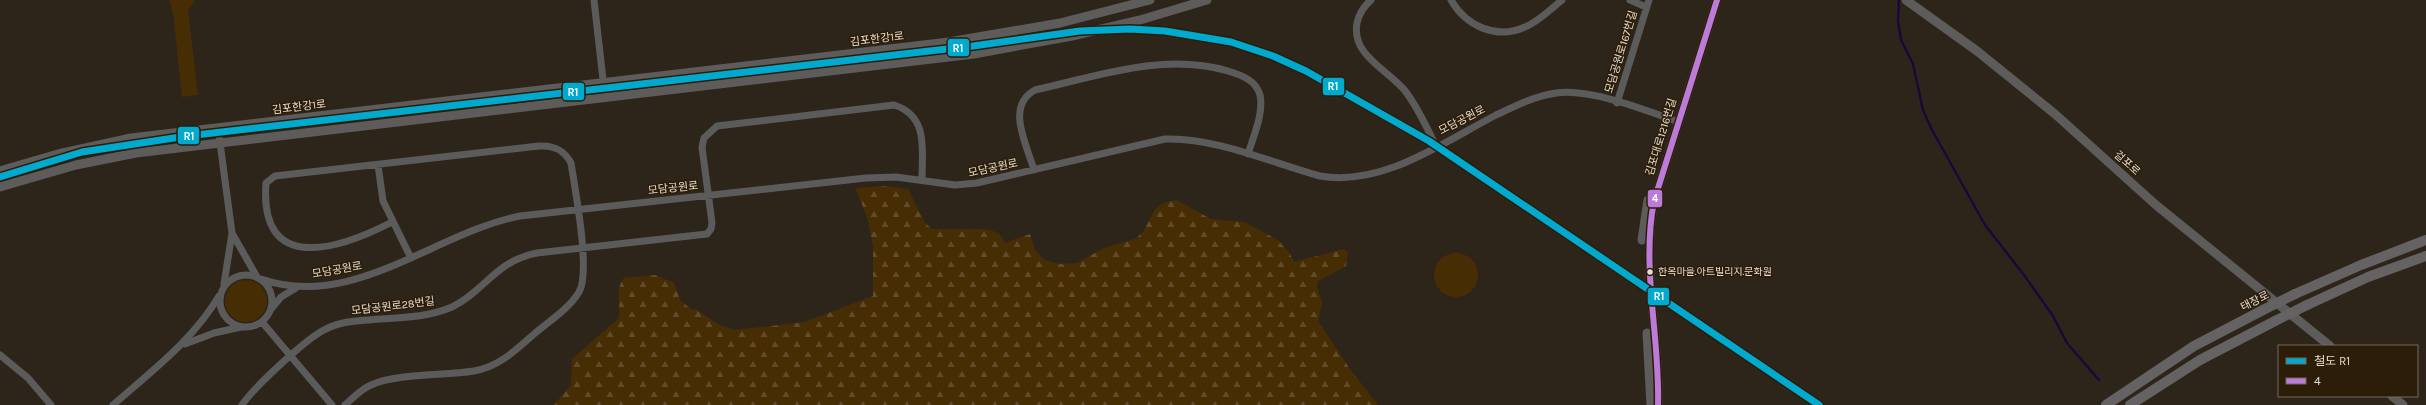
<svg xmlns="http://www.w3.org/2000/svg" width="2426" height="405" viewBox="0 0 2426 405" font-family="Karla,'Noto Sans KR',sans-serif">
<defs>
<pattern id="forest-firs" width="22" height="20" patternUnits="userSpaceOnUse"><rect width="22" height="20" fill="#472d04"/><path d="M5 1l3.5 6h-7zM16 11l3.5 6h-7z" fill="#624b28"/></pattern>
</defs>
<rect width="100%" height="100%" fill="#2e251a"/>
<path fill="#472d04" d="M169,0H195L188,11L198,95L182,97L173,13Z
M1434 275a22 22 0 1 1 44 0a22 22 0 1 1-44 0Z
M225 301a21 21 0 1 1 42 0a21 21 0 1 1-42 0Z"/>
<path fill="url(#forest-firs)" d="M882,186L908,189L925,223L932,229H986L999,233L1005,243L1030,234L1035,250L1044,260L1060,264L1077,263L1104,248L1135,239L1143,232L1155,209L1166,202L1176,200L1211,219L1244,222L1278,240L1290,254L1294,262L1344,249L1348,253L1346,266L1318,281L1317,287L1322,302L1318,321L1352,372L1378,405H554L571,385L572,359L619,318C621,307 615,287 624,278L655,275L674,283L680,300L691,309L697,310L719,325L735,330L805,322L873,296V245L867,217L856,190L857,188Z"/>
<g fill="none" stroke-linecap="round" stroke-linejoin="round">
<path stroke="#1d0739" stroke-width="2.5" d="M1899,0L1898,21L1901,40L1913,64L1923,110L1931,128L1985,225L2024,275L2053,316L2067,343L2099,380"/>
<path stroke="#5c5b5b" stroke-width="7" d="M594,0L605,97
M1371,0C1364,6 1359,14 1357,23C1351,56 1389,70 1406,92C1418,108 1427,128 1436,146
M1451,0C1466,26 1496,40 1525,27C1538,22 1551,9 1562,0
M1630,0L1646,7
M1617,103L1649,0
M218,128L232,233L224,284
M378,165L383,201L411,258
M1034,170C1027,145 1005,106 1035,90C1098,76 1163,52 1228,71C1241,75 1256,80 1260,95C1264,114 1253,137 1248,154
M232,233L257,277
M220 301a26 26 0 1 1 52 0a26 26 0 1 1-52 0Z
M261,279C353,311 434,233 520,216L866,178L896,177L955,185L977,183L1165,139C1215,137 1272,163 1320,176C1382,187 1442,143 1496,115C1515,106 1535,96 1556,93C1590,88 1645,110 1679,122
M272,308L281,297L296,288
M262,322L332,405
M185,344L214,333L241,327
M0,355L28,378L51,405
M113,405C152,371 193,340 219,296
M242,405C254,387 303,342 322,331C332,325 344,322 356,321C388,317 422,320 452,307C485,291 495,261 537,253L707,234L711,229L712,223L702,147L704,138L717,126L894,105C929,116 922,150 922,180
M345,405C353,398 361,389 371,385C398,373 444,376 474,371C498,367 515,351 533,335C548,322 569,309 579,292C591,272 575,189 571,163C564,150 554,145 539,146L275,176L266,183C259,276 340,249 392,222"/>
<path stroke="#5e5b5b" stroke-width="9" d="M1906,0L1977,51L2055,114L2156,205L2330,346
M0,171L58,154L131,138L949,42L1060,23L1150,0
M0,187L76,165L136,153L974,54L1072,36L1140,20L1207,0
M1642,240L1648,200
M1647,333L1651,405
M2392,396L2403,405
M1658,405C1660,336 1641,269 1654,201L1717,0"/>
<path stroke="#656264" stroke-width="10" d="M2295,294L2361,265L2426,240
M2307,305L2368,277L2426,256
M2106,405L2194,346L2263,310
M2130,405L2200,360L2275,321"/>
<path stroke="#656264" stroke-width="10" d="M2263,310L2295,294
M2275,321L2307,305"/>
<g stroke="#2c1d09" stroke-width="9">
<path id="bus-1" d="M1658,405C1660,336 1641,269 1654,201L1717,0"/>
</g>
<use href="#bus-1" stroke="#bd7bd9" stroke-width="6"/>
<g stroke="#2c1d09" stroke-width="10">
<path id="rail-1" d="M0,177L82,152L187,136L973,46L1080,31L1130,29L1165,31L1231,42L1273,56L1306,71L1429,141L1819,405"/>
</g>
<use href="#rail-1" stroke="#00a9ce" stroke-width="7"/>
</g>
<circle fill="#e6dcd0" stroke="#2c1d09" stroke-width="1.5" cx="1650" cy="272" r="3.5"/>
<g text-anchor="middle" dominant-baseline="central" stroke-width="3" stroke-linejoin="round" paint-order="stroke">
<g font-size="10" fill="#e6dcd0" stroke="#2c1d09" text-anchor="start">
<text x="1658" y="272">한옥마을.아트빌리지.문화원</text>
</g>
<g font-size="11" fill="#e6dcd0" stroke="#2c1d09">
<text transform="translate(877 39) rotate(-7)">김포한강1로</text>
<text transform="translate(1621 52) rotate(-73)">모담공원로167번길</text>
<text transform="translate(299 107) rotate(-7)">김포한강1로</text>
<text transform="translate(1462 120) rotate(-27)">모담공원로</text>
<text transform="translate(1661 137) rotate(-73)">김포대로1216번길</text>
<text transform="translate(2127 163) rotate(42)">걸포로</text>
<text transform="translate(993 168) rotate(-12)">모담공원로</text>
<text transform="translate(673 188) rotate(-6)">모담공원로</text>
<text transform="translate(337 270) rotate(-10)">모담공원로</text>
<text transform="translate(2255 301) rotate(-27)">태장로</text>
<text transform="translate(393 306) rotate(-7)">모담공원로28번길</text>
</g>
</g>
<g stroke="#2c1d09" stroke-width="1.5">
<rect x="947" y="38" width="23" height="19" rx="4" fill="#00a9ce"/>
<rect x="1322" y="77" width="23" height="19" rx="4" fill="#00a9ce"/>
<rect x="562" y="82" width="23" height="19" rx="4" fill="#00a9ce"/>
<rect x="177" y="126" width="23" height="19" rx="4" fill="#00a9ce"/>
<rect x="1647" y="189" width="16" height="19" rx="4" fill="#bd7bd9"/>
<rect x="1647" y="287" width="23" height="19" rx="4" fill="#00a9ce"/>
</g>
<g font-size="11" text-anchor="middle" font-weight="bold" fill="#fff">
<text x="958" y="52">R1</text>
<text x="1333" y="90">R1</text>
<text x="573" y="96">R1</text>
<text x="189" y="140">R1</text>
<text x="1655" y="202">4</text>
<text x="1659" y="300">R1</text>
</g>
<rect x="2278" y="345" width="140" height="52" fill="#2c1d09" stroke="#766959"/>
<rect x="2286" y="358" width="20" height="6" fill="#00a9ce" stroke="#766959"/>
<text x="2314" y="365" font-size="12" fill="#e6dcd0">철도 R1</text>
<rect x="2286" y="378" width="20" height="6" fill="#bd7bd9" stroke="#766959"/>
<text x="2314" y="385" font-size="12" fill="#e6dcd0">4</text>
</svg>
